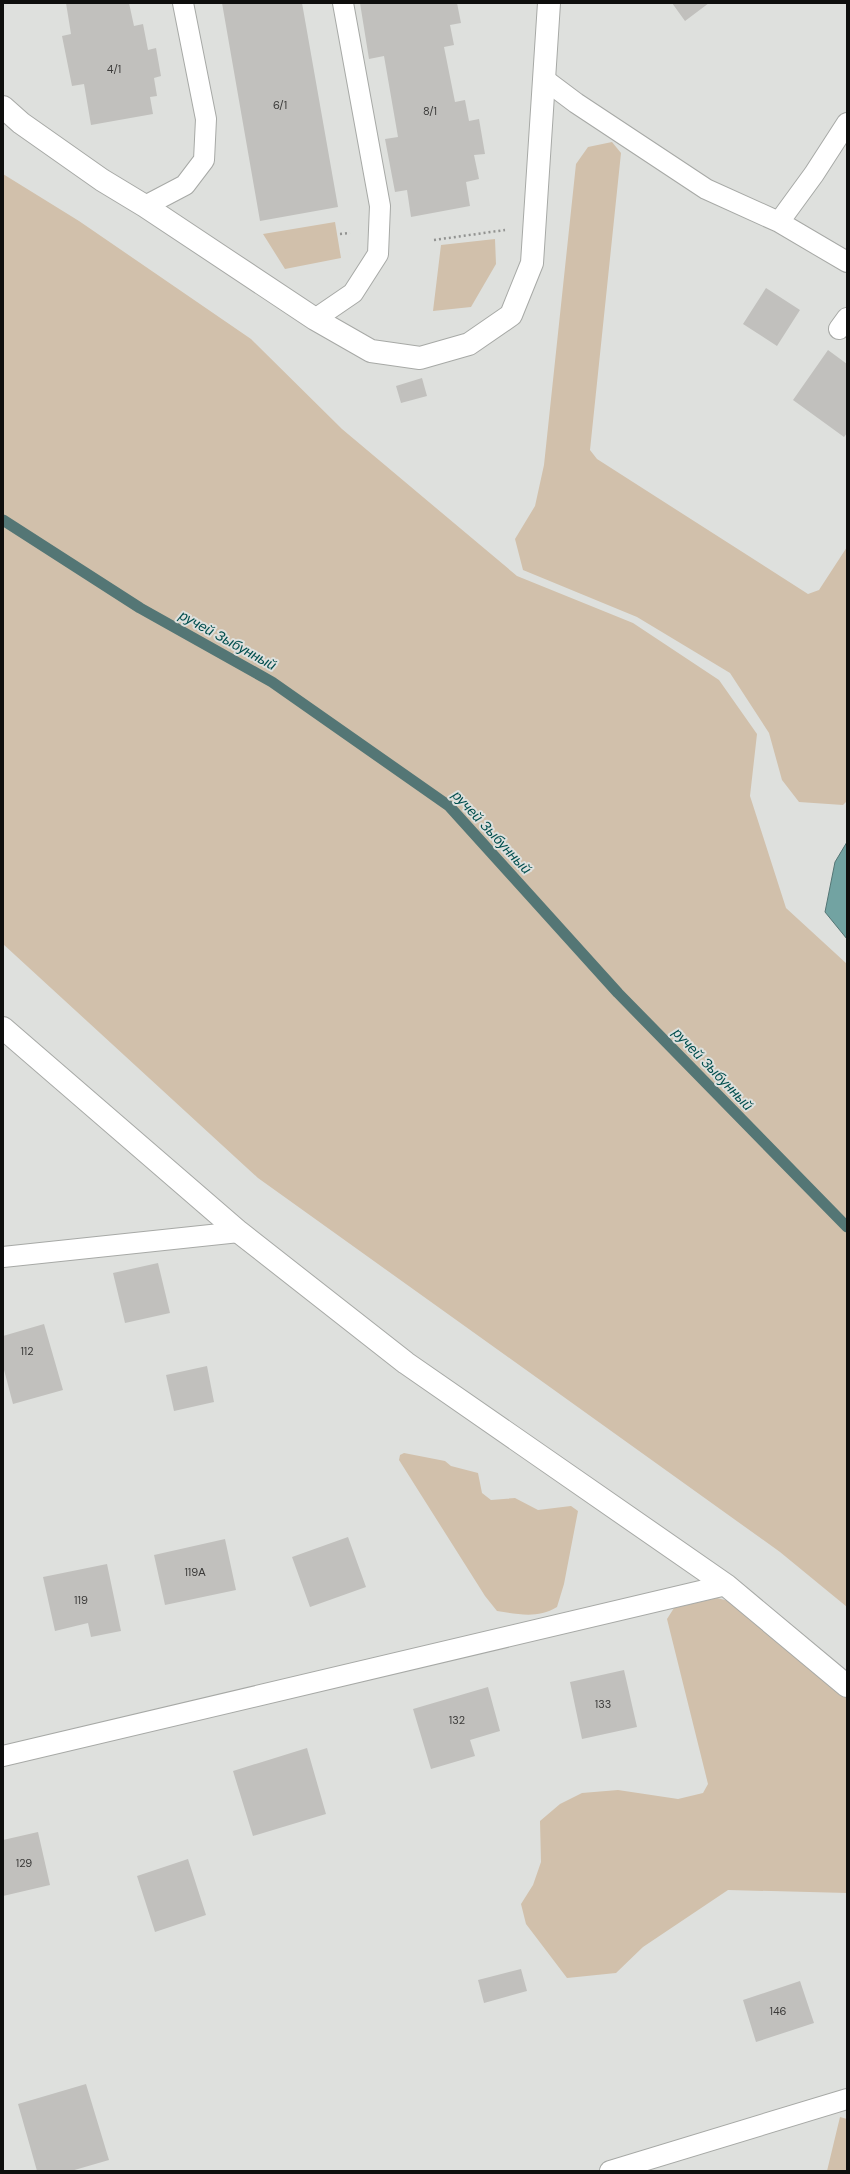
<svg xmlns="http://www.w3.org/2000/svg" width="850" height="2174" viewBox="0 0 850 2174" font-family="'DM Sans',sans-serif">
<rect width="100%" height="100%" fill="#dee0dd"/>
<path fill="#d1c0ab" d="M612,142L621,153L590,450L597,459L808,594L819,590L847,547V801L843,805L799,802L782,780L769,733L730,673L637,617L523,570L515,539L535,506L544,465L576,164L588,147Z
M3,174L79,221L251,339L342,429L517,576L633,623L719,680L757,734L750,796L786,908L847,964V1607L780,1552L258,1178L3,944Z
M335,222L341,258L285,269L263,234Z
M495,239L496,264L471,307L433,311L441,245Z
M404,1453L445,1461L451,1466L478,1473L482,1493L491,1500L515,1498L538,1510L571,1506L578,1511L564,1584L557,1607C537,1619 518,1614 497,1611L485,1596L399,1460L400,1455Z
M717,1598L729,1601L847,1699V1893L728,1890L643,1947L616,1973L567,1978L526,1924L521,1904L533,1885L541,1862L540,1821L560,1804L582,1793L618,1790L678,1799L703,1793L708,1784L667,1619L674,1608Z
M840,2117L847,2119V2171H827Z"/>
<path fill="#72a3a2" stroke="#547675" d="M847,842V939L825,912L835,862Z"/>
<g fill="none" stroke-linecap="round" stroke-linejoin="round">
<path stroke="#547675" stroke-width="11" d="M3,520L140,608L272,682L449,806L618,993L847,1227"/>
</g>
<path fill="#c1c0bd" d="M66,3H129L134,26L143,24L148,50L156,48L161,76L154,78L157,96L150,97L153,114L91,125L84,84L72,86L62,36L71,34Z
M222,3H302L338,207L260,221Z
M360,3H457L461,23L450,25L454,45L444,47L455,102L465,100L469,121L479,119L485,154L474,155L479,179L466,182L470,206L411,217L407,190L395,192L385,139L398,137L384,56L369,59Z
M672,3H709L685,21Z
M766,288L800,310L777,346L743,324Z
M828,350L847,364V433L844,437L793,400Z
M422,378L427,396L401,403L396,386Z
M158,1263L170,1313L125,1323L113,1273Z
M44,1324L63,1390L13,1404L3,1366V1336Z
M207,1366L214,1402L174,1411L166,1375Z
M348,1537L366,1587L310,1607L292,1557Z
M225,1539L236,1590L165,1605L154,1555Z
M107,1564L121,1631L91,1637L88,1623L55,1631L43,1577Z
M624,1670L637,1727L582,1739L570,1682Z
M488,1687L500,1731L470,1740L475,1756L431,1769L413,1709Z
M307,1748L326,1814L253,1836L233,1771Z
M38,1832L50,1885L3,1896V1840Z
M188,1859L206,1915L155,1932L137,1876Z
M521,1969L527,1991L484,2003L478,1980Z
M800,1981L814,2023L756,2042L743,2000Z
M86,2084L109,2160L71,2171H37L18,2104Z"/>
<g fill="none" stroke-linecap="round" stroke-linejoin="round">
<g stroke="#a7a9a6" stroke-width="22">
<path id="lane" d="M544,79L576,103L706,189L779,222
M847,123L814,174L779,222L847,262
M145,206L185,185L204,160L206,119L183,3
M315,319L353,293L378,254L380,206L343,3
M839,329L847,318
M3,1257L239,1232
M3,1756L726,1585
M610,2171L847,2099"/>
</g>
<g stroke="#a7a9a6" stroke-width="24">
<path id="street" d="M3,107L21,123L102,180L145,206L315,319L371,351L420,358L469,344L511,315L532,263L549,3
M3,1028L239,1232L406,1363L726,1585L847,1686"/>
</g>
<path stroke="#929391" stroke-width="2.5" stroke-dasharray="2 3" stroke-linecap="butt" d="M340,234L350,233
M434,240L505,230"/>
<use href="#lane" stroke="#fff" stroke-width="20"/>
<use href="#street" stroke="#fff" stroke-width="22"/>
</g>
<g text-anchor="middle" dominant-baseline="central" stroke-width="4" stroke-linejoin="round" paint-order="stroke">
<g font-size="11" fill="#3b3a39">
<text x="114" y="69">4/1</text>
<text x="280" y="105">6/1</text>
<text x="430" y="111">8/1</text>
<text x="27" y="1351">112</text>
<text x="195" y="1572">119А</text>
<text x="81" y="1600">119</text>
<text x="603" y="1704">133</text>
<text x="457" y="1720">132</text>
<text x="24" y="1863">129</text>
<text x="778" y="2011">146</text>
</g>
<g font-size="14" font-style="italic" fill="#004e4e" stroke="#dee0dd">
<text transform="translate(228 640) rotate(29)">ручей Зыбунный</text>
<text transform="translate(492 832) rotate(47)">ручей Зыбунный</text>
<text transform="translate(713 1069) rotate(46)">ручей Зыбунный</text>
</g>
</g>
<rect width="850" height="2174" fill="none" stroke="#0e0e0d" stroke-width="8"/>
</svg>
